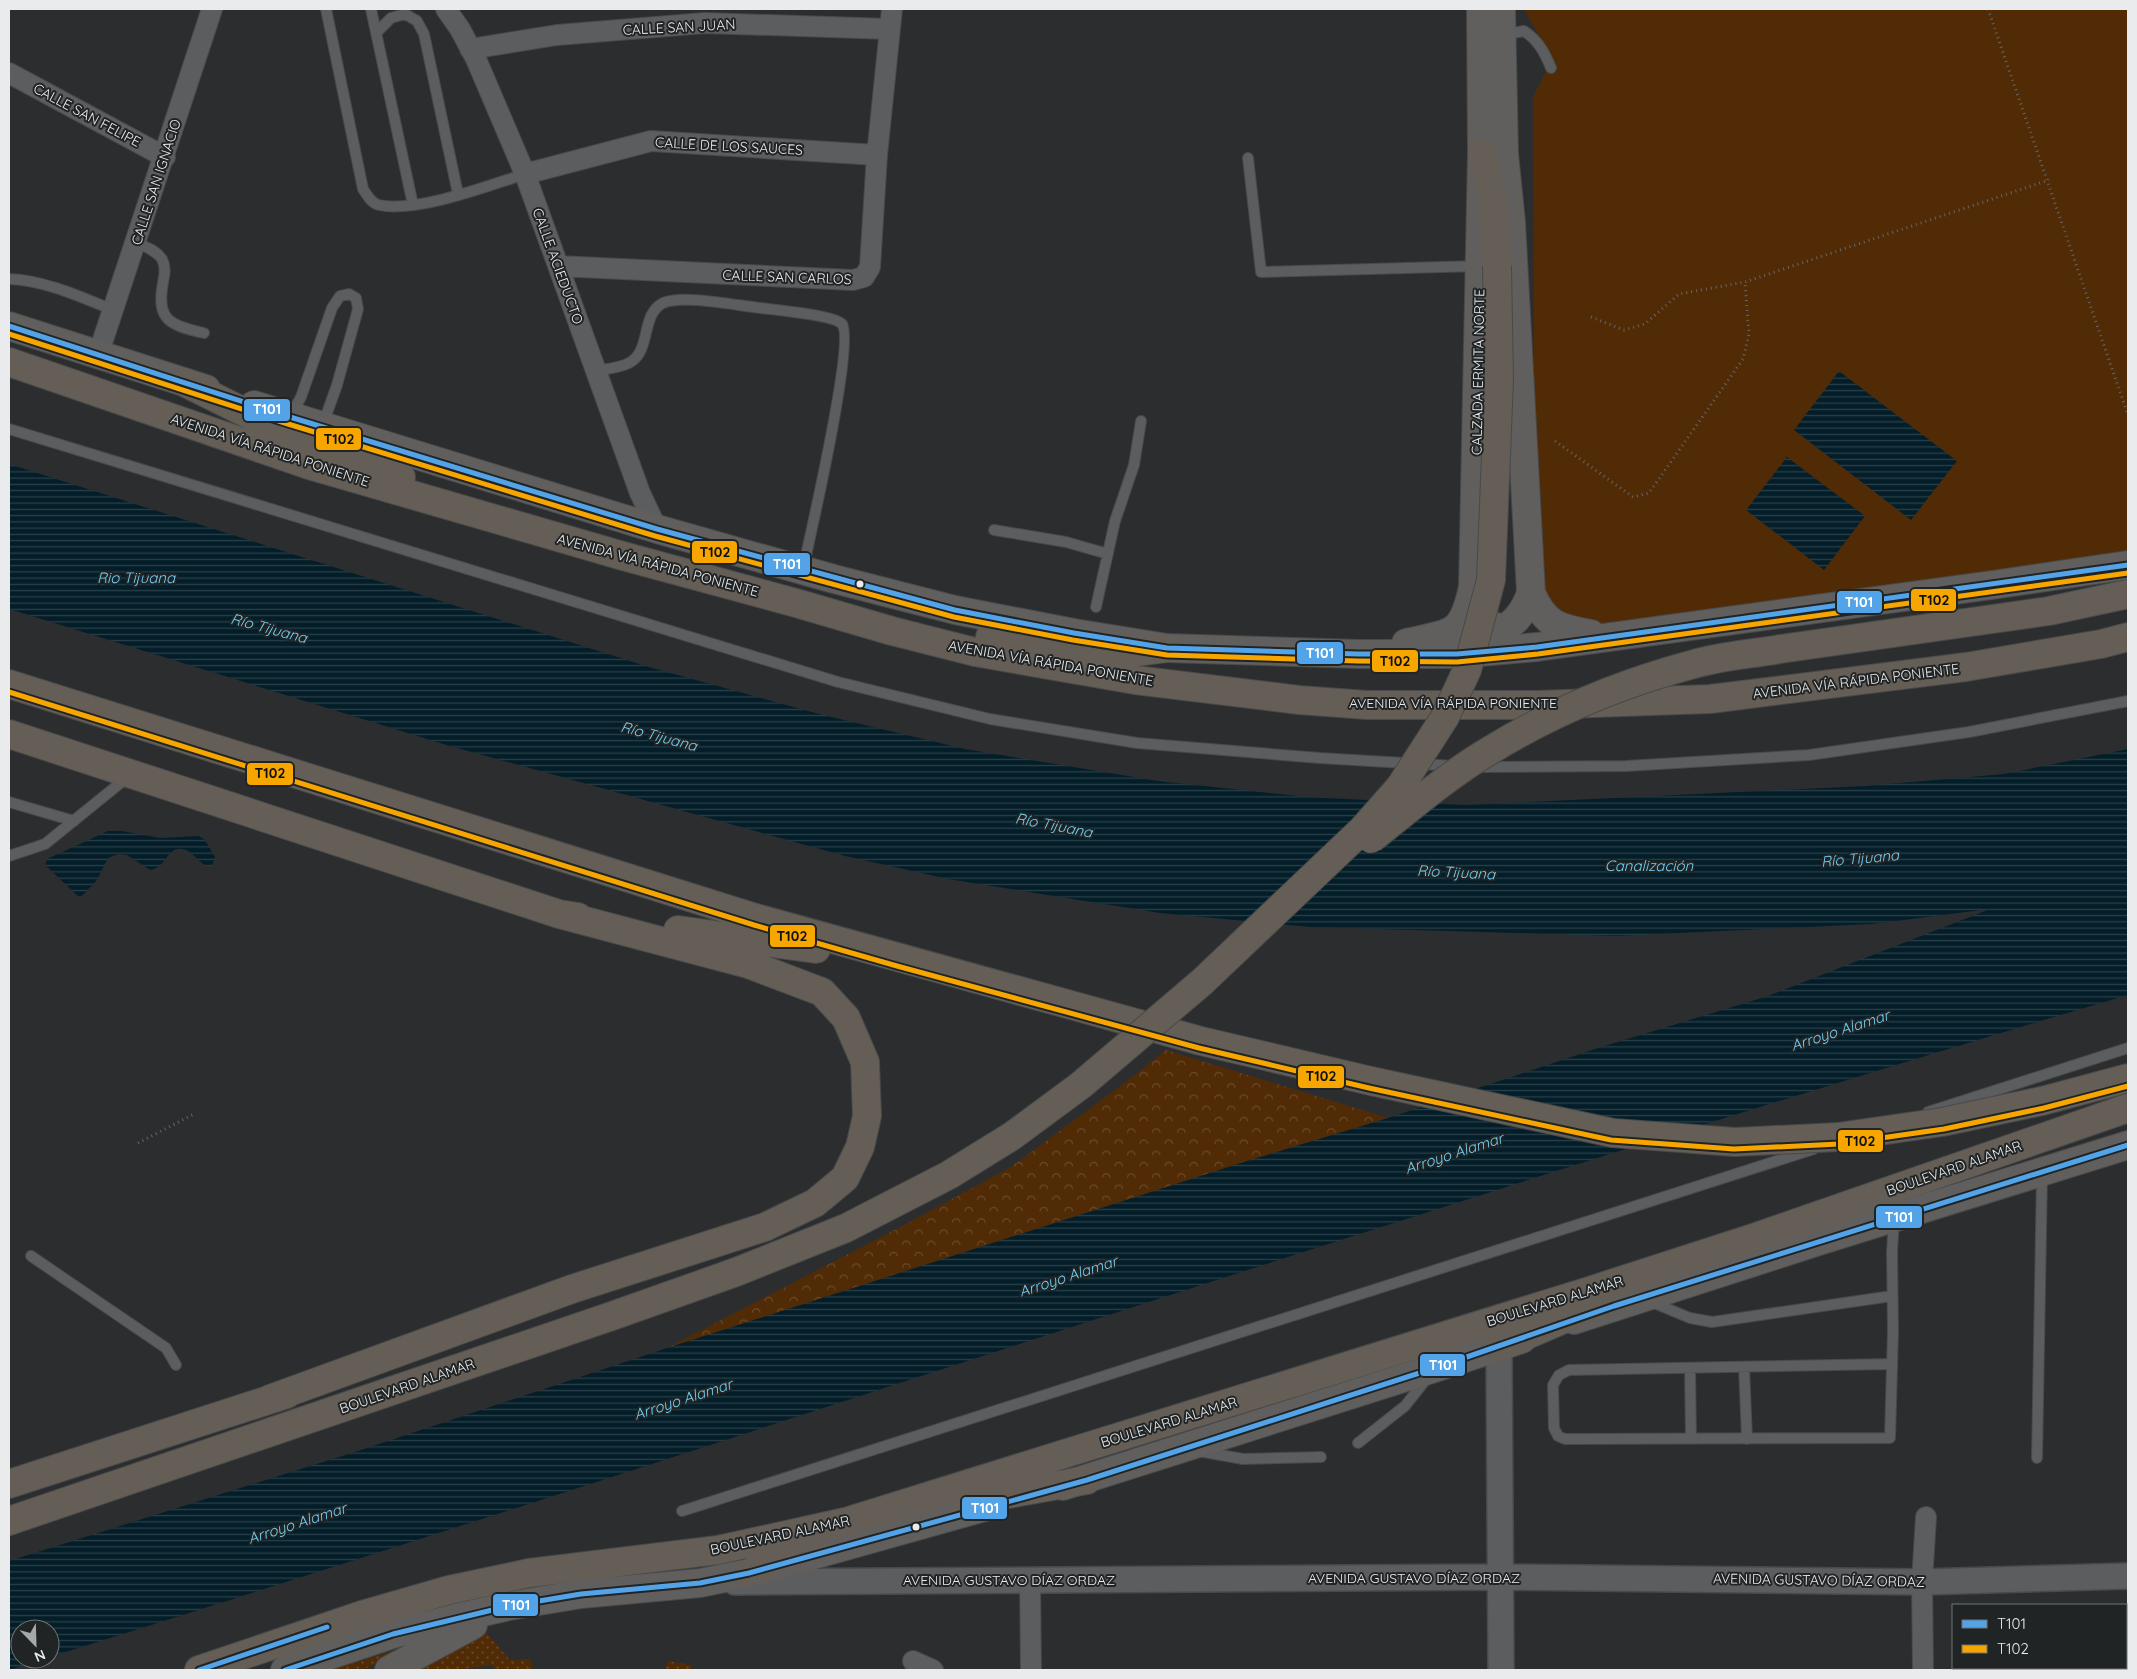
<svg xmlns="http://www.w3.org/2000/svg" width="2137" height="1679" viewBox="0 0 2137 1679" font-family="Quicksand,sans-serif">
<defs>
<pattern id="grass-dots" width="8" height="8" patternUnits="userSpaceOnUse" patternTransform="scale(1.25)"><rect width="8" height="8" fill="#512b06"/><path d="M2 2h.1M6 6h.1" fill="none" stroke="#6a4a2a" stroke-width="1.8" stroke-linecap="round"/></pattern>
<pattern id="forest-crowns" width="20" height="18" patternUnits="userSpaceOnUse" patternTransform="scale(1.25)"><rect width="20" height="18" fill="#512b06"/><path d="M2 6a3 3 0 1 1 6 0M12 15a3 3 0 1 1 6 0" fill="none" stroke="#6a4a2a"/></pattern>
<pattern id="water-rules" width="6" height="5" patternUnits="userSpaceOnUse" patternTransform="scale(1.25)"><rect width="6" height="5" fill="#041e29"/><path d="M0 2.5h6" fill="none" stroke="#293f48"/></pattern>
</defs>
<rect width="100%" height="100%" fill="#2c2d2e"/>
<path fill="url(#grass-dots)" d="M485,1631L510,1660L530,1659L533,1669L496,1670L492,1665L458,1670H407Z
M421,1642L363,1670H331Z
M668,1661L691,1665V1670H665Z"/>
<path fill="url(#forest-crowns)" d="M1166,1050L1388,1118L1244,1162L667,1348L889,1233L1011,1167L1135,1075Z"/>
<path fill="#512b06" d="M1524,9H2128V556L1601,630L1542,610L1534,390L1533,97L1552,59Z"/>
<path fill="url(#water-rules)" d="M1839,371L1957,461L1911,520L1794,430Z
M1787,457L1865,516L1824,570L1746,510Z
M9,464L649,667L819,714L965,749L1158,781L1308,797L1466,805L1865,786L2004,774L2128,749V995C1431,1202 744,1439 50,1657V1629H20V1659H43L9,1670V1561L361,1450L667,1348L1244,1162L1388,1118L1598,1048L1768,996L1990,909L1872,924L1616,936L1309,927L1160,913L948,879L845,856L443,744L9,609Z
M108,831H122L160,838L199,836L205,840L215,857L212,866H206C199,862 195,855 188,851C167,841 169,867 150,870L127,855L119,854L108,858L97,880L80,898L45,865L47,859Z"/>
<g fill="none" stroke-linecap="round" stroke-linejoin="round">
<g stroke="#47494a" stroke-width="12">
<path id="service" d="M326,9L363,189C367,195 371,203 379,205C417,213 487,186 525,174
M371,9L413,205
M376,33L391,18L405,14L417,21L424,34L458,194
M1508,43L1513,33L1524,31C1538,40 1545,53 1551,68
M1248,158L1261,272L1479,266
M136,242C145,247 156,250 162,259C166,267 165,274 163,282C156,320 169,325 204,333
M9,279C44,280 81,297 113,310
M596,371C606,369 619,368 629,363C652,351 640,315 663,303C682,294 739,306 761,308C775,310 834,315 842,324C855,341 810,537 803,569
M291,415L301,397L332,308L340,296L349,294L356,298L358,309L337,385L327,413L326,426
M9,429L838,682L990,719L1137,743L1320,758L1455,766
M994,530L1066,542L1108,554
M1096,607L1115,521L1134,465L1141,421
M1477,767L1626,766L1809,755L1969,732L2128,701
M9,802L74,821
M9,856L45,844L129,776
M1928,1112L2128,1048
M31,1256L166,1348L176,1365
M1649,1301L1690,1318L1712,1322L1892,1296
M1892,1364L1569,1370L1559,1375L1553,1385L1554,1428L1558,1436L1565,1439L1890,1438L1893,1331L1892,1252L1894,1219
M1744,1367L1747,1439
M1690,1368L1691,1439
M1358,1443L1405,1406L1428,1377
M1198,1451L1243,1459L1321,1457
M2037,1458L2042,1174
M682,1511L1814,1149"/>
</g>
<g stroke="#47494a" stroke-width="22">
<path id="minor" d="M446,9L460,29L476,59L525,174L640,493L657,529
M470,49L557,35L705,23L889,29
M9,73L165,157
M525,174L651,141L877,155
M558,266L853,280L864,277L870,267L877,155L892,9
M98,355L212,9
M1030,1580L1031,1670
M913,1661L933,1670
M1923,1670L1922,1582L1926,1517"/>
</g>
<g stroke="#47494a" stroke-width="28">
<path id="tertiary" d="M1499,1347L1501,1670
M735,1582L1501,1577L1922,1582L2128,1576"/>
</g>
<g stroke="#47494a" stroke-width="30">
<path id="secondary" d="M1501,9L1504,154L1511,222L1531,593C1545,625 1558,628 1591,634
M9,326L206,389
M254,405L657,529L834,579L955,610L1074,633L1167,648L1358,654H1457L1537,647L1992,585L2128,565
M1476,596C1488,645 1517,632 1531,593
M1406,643C1452,632 1462,638 1473,587L1482,153L1481,9
M1574,1320L1819,1241L2128,1145
M1063,1486L1435,1368L1522,1339
M285,1670L393,1634L456,1618L509,1606L581,1594L700,1583L749,1573L992,1505
M389,1670L473,1625"/>
</g>
<g stroke="#47494a" stroke-width="30">
<path id="trunk" d="M1482,153L1493,199L1497,266
M9,362L309,465L623,556L796,603L892,631L975,652L1135,680L1299,700L1367,705H1537L1710,699L1966,667L2101,644L2128,637
M184,382L252,416L401,477
M990,637L1086,649L1129,653L1167,648
M1780,649L2049,611L2128,594
M9,684L756,918L1201,1041L1371,1081
M9,734L559,914L578,917
M678,930L816,949
M2042,1101L2128,1078
M1499,1347L1597,1305
M270,1399L572,1289L765,1227L815,1203L845,1178L860,1147L867,1116L865,1062L846,1018L822,992L748,964L559,914
M9,1484L287,1394
M963,1502L1087,1480
M9,1521L609,1317
M749,1573L811,1540
M199,1670L362,1615L449,1590L529,1573L718,1550L845,1522L1589,1291L1756,1237L2128,1108"/>
</g>
<path stroke="#656667" stroke-width="3" stroke-dasharray="1 4" stroke-linecap="butt" d="M1988,9L2128,415
M1591,317L1624,330L1645,324L1679,294L1745,282L2049,180
M1555,441L1633,497L1649,493L1743,359L1749,334L1745,282
M138,1143L194,1114"/>
<use href="#service" stroke="#5c5d5e" stroke-width="10"/>
<use href="#minor" stroke="#5c5d5e" stroke-width="20"/>
<use href="#tertiary" stroke="#5c5d5e" stroke-width="25"/>
<use href="#secondary" stroke="#605f5d" stroke-width="28"/>
<use href="#trunk" stroke="#645e56" stroke-width="28"/>
<g stroke="#47494a" stroke-width="30" stroke-linecap="butt">
<path id="trunk-bridge" d="M1371,839C1409,809 1447,776 1489,751C1552,712 1623,683 1694,664C1722,656 1752,654 1780,649
M1371,1081L1613,1133L1735,1142L1838,1137L1942,1122L2042,1101
M609,1317L736,1272L846,1228L949,1175L1012,1136L1081,1085L1202,982L1363,829L1400,787L1445,717L1467,670L1491,580L1499,380L1497,266"/>
</g>
<use href="#trunk-bridge" stroke="#645e56" stroke-width="28"/>
<g stroke="#212425" stroke-width="9">
<path id="bus-1" d="M9,326L290,417L657,529L955,610L1074,633L1167,648L1358,654H1457L1537,647L2128,565
M199,1670L327,1627
M285,1670L393,1634L509,1606L581,1594L700,1583L749,1573L1087,1480L1435,1368L1614,1306L2128,1145"/>
</g>
<g stroke="#212425" stroke-width="9">
<path id="bus-2" d="M9,334L288,424L655,536L954,617L1073,640L1167,655L1358,661L1457,662L1538,654L2128,573
M9,692L754,925L897,966L1199,1048L1369,1088L1611,1140L1734,1149L1839,1144L1944,1129L2044,1108L2128,1086"/>
</g>
<use href="#bus-1" stroke="#53a3e8" stroke-width="5"/>
<use href="#bus-2" stroke="#f7a600" stroke-width="5"/>
</g>
<g fill="#e9ebec" stroke="#212425" stroke-width="2">
<circle cx="860" cy="584" r="4.5"/>
<circle cx="916" cy="1527" r="4.5"/>
</g>
<g text-anchor="middle" dominant-baseline="central" stroke-width="4" stroke-linejoin="round" paint-order="stroke">
<g font-size="14" fill="#e9ebec" stroke="#212425">
<text transform="translate(679 27) rotate(-3)">CALLE SAN JUAN</text>
<text transform="translate(87 115) rotate(28)">CALLE SAN FELIPE</text>
<text transform="translate(729 146) rotate(3)">CALLE DE LOS SAUCES</text>
<text transform="translate(156 182) rotate(-72)">CALLE SAN IGNACIO</text>
<text transform="translate(558 266) rotate(70)">CALLE ACIEDUCTO</text>
<text transform="translate(787 277) rotate(2)">CALLE SAN CARLOS</text>
<text transform="translate(1478 372) rotate(-89)">CALZADA ERMITA NORTE</text>
<text transform="translate(270 450) rotate(18)">AVENIDA VÍA RÁPIDA PONIENTE</text>
<text transform="translate(658 565) rotate(15)">AVENIDA VÍA RÁPIDA PONIENTE</text>
<text transform="translate(1051 663) rotate(10)">AVENIDA VÍA RÁPIDA PONIENTE</text>
<text transform="translate(1856 681) rotate(-7)">AVENIDA VÍA RÁPIDA PONIENTE</text>
<text x="1453" y="703">AVENIDA VÍA RÁPIDA PONIENTE</text>
<text transform="translate(1954 1168) rotate(-19)">BOULEVARD ALAMAR</text>
<text transform="translate(1555 1301) rotate(-17)">BOULEVARD ALAMAR</text>
<text transform="translate(407 1386) rotate(-19)">BOULEVARD ALAMAR</text>
<text transform="translate(1169 1422) rotate(-17)">BOULEVARD ALAMAR</text>
<text transform="translate(780 1535) rotate(-12)">BOULEVARD ALAMAR</text>
<text x="1414" y="1578">AVENIDA GUSTAVO DÍAZ ORDAZ</text>
<text x="1009" y="1580">AVENIDA GUSTAVO DÍAZ ORDAZ</text>
<text transform="translate(1819 1580) rotate(1)">AVENIDA GUSTAVO DÍAZ ORDAZ</text>
</g>
<g font-size="15" font-style="italic" fill="#6ed1f6" stroke="#212425">
<text x="136" y="577">Rio Tijuana</text>
<text transform="translate(269 628) rotate(15)">Río Tijuana</text>
<text transform="translate(659 736) rotate(15)">Río Tijuana</text>
<text transform="translate(1054 825) rotate(11)">Río Tijuana</text>
<text transform="translate(1860 858) rotate(-5)">Río Tijuana</text>
<text x="1649" y="865">Canalización</text>
<text transform="translate(1456 872) rotate(3)">Río Tijuana</text>
<text transform="translate(1840 1030) rotate(-18)">Arroyo Alamar</text>
<text transform="translate(1454 1153) rotate(-18)">Arroyo Alamar</text>
<text transform="translate(1068 1276) rotate(-18)">Arroyo Alamar</text>
<text transform="translate(683 1399) rotate(-18)">Arroyo Alamar</text>
<text transform="translate(297 1523) rotate(-18)">Arroyo Alamar</text>
</g>
</g>
<g stroke="#212425" stroke-width="2">
<rect x="243" y="398" width="48" height="24" rx="5" fill="#53a3e8"/>
<rect x="315" y="427" width="47" height="24" rx="5" fill="#f7a600"/>
<rect x="691" y="540" width="47" height="24" rx="5" fill="#f7a600"/>
<rect x="763" y="552" width="48" height="24" rx="5" fill="#53a3e8"/>
<rect x="1910" y="588" width="47" height="24" rx="5" fill="#f7a600"/>
<rect x="1836" y="590" width="47" height="24" rx="5" fill="#53a3e8"/>
<rect x="1296" y="641" width="48" height="24" rx="5" fill="#53a3e8"/>
<rect x="1371" y="649" width="48" height="24" rx="5" fill="#f7a600"/>
<rect x="246" y="762" width="48" height="24" rx="5" fill="#f7a600"/>
<rect x="769" y="924" width="47" height="24" rx="5" fill="#f7a600"/>
<rect x="1297" y="1065" width="48" height="24" rx="5" fill="#f7a600"/>
<rect x="1837" y="1129" width="47" height="24" rx="5" fill="#f7a600"/>
<rect x="1875" y="1205" width="48" height="24" rx="5" fill="#53a3e8"/>
<rect x="1419" y="1353" width="47" height="24" rx="5" fill="#53a3e8"/>
<rect x="961" y="1496" width="47" height="24" rx="5" fill="#53a3e8"/>
<rect x="492" y="1593" width="47" height="24" rx="5" fill="#53a3e8"/>
</g>
<g font-size="14" text-anchor="middle" font-weight="bold" fill="#fff">
<text x="267" y="414">T101</text>
<text x="787" y="569">T101</text>
<text x="1859" y="607">T101</text>
<text x="1320" y="658">T101</text>
<text x="1899" y="1222">T101</text>
<text x="1443" y="1370">T101</text>
<text x="985" y="1513">T101</text>
<text x="516" y="1610">T101</text>
</g>
<g font-size="14" text-anchor="middle" font-weight="bold" fill="#111">
<text x="339" y="444">T102</text>
<text x="715" y="557">T102</text>
<text x="1934" y="605">T102</text>
<text x="1395" y="666">T102</text>
<text x="270" y="778">T102</text>
<text x="792" y="941">T102</text>
<text x="1321" y="1081">T102</text>
<text x="1860" y="1146">T102</text>
</g>
<rect width="2137" height="1679" fill="none" stroke="#e9ebec" stroke-width="20"/>
<rect x="1952" y="1604" width="175" height="65" fill="#212425" stroke="#717475"/>
<rect x="1962" y="1620" width="25" height="8" fill="#53a3e8" stroke="#717475"/>
<text x="1997" y="1629" font-size="15" fill="#e9ebec">T101</text>
<rect x="1962" y="1645" width="25" height="8" fill="#f7a600" stroke="#717475"/>
<text x="1997" y="1654" font-size="15" fill="#e9ebec">T102</text>
<g transform="translate(35 1644) rotate(157)"><circle r="24" fill="#212425" stroke="#717475"/>
<path d="M0-4L9 19L0 12L-9 19Z" fill="#a7a8aa"/>
<text y="-8" font-size="14" font-weight="bold" text-anchor="middle" fill="#e9ebec">N</text>
</g>
</svg>
